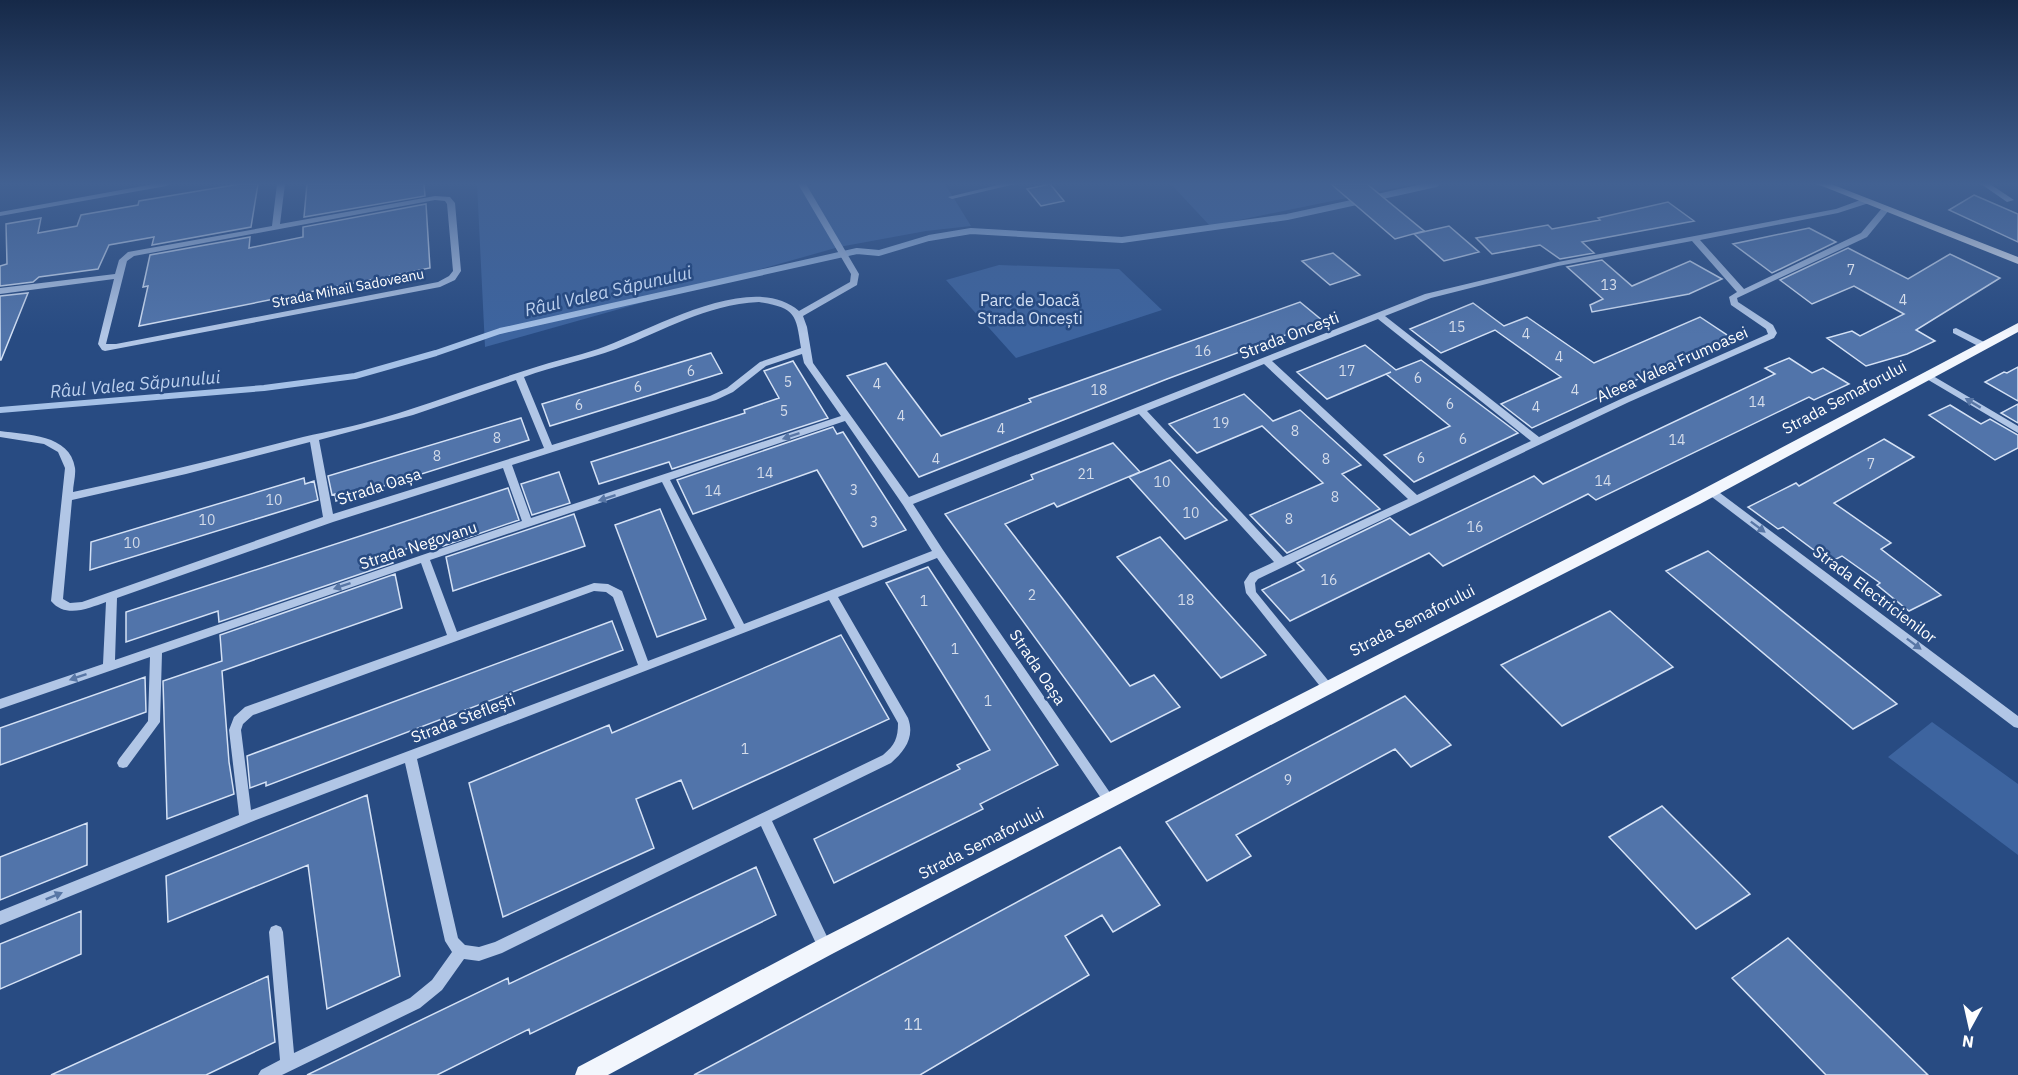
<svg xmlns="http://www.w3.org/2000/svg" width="2018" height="1075" viewBox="0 0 2018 1075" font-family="'IBM Plex Sans',sans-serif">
<rect width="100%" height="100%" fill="#284b82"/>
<path fill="#3d649f" d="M477,184H802L804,186L815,184H945L971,226L926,231L839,247L485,347Z
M1171,184H1415L1210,226Z
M999,265L1119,269L1162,310L1016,358L946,280Z
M1932,722L2018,784V855L1888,757Z"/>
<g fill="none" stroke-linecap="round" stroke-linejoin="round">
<path stroke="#a5c1e7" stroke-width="6" d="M1373,198L1436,184
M0,410L264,388L355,376L436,353L500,331L857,251L879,253L929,238L971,231L1122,240L1287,217L1361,201"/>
</g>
<path fill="#5174aa" stroke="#d4e1f5" stroke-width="1.5" d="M240,184H258L251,227L152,245L154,237L109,245L98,269L39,277L33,282L0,286V266L7,264L6,224L41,218L38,233L77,226L81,215L138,205L139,201Z
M307,184H424L425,196L304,217Z
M1050,184L1064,201L1041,206L1027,189Z
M1331,184H1367L1424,231L1395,239Z
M1974,195L2018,214V242L1949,210Z
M1668,202L1694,221L1582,242L1594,253L1560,259L1540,245L1492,254L1476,238L1548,225L1552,229L1600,220L1598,218Z
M426,204L430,268L139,326L148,286L143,287L150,255L250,237L249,248L303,237V227Z
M1449,226L1479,252L1444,261L1414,234Z
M1809,228L1836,242L1772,273L1733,244Z
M1848,248L1908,279L1950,254L2000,278L1916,330L1935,341L1907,354L1866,366L1827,338L1852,331L1860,336L1904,314L1854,286L1812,304L1780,280Z
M1333,253L1360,275L1330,285L1302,261Z
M1602,260L1632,286L1690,261L1722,279L1689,294L1592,312L1590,305L1603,299L1567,267Z
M28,293L1,360H0V296Z
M1300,302L1323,321L1167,379L919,477L847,376L886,363L941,436L1031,402L1029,399Z
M1473,303L1504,326L1527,317L1594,363L1700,317L1730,337L1532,428L1501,404L1561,377L1495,330L1441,353L1410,329Z
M1365,345L1396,370L1421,360L1518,433L1414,482L1384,455L1450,426L1386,374L1391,372L1327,399L1297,372Z
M711,353L722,373L550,426L542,404Z
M1789,358L1812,373L1823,368L1849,384L1814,400L1809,397L1596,500L1588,494L1443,566L1429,553L1290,621L1262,590L1304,570L1297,563L1390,518L1410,535L1534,476L1543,484L1775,374L1765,368Z
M793,361L828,418L672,469L669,462L599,484L591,462L745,413L744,410L779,398L764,371Z
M2018,367V401L1985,382L2004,372L2007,373Z
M1244,394L1273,421L1300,410L1361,465L1342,474L1380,509L1287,553L1250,515L1323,483L1262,426L1197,453L1169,424Z
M2018,404V423L2001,413Z
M1950,405L1981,424L1990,419L2018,435V448L1995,460L1929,415Z
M521,418L529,440L336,501L335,494L332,495L328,476Z
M833,427L837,434L843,432L906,530L863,547L817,470L693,514L677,480Z
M1884,439L1914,457L1834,503L1891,543L1881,549L1941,595L1909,611L1877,585L1880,583L1842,556L1830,562L1783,527L1778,529L1748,507L1796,483L1799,486Z
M1113,443L1140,472L1057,507L1054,503L1005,524L1130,686L1154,675L1180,707L1111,742L945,514L1033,479L1031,475Z
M1170,460L1214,507L1227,520L1185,539L1129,477Z
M559,472L570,503L532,515L521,484Z
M304,478L305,484L314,481L318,500L90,570L91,542Z
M508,488L519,520L443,546L441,537L391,554L393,563L219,622L218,611L126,642V612Z
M660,509L706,619L657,637L615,525Z
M574,514L585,546L453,591L446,557Z
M1160,537L1238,624L1266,655L1221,678L1117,557Z
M1708,551L1897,704L1853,729L1666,571Z
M928,567L1058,765L980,804L983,809L834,883L814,839L960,769L957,765L990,750L886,583Z
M395,574L402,608L222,671L229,762L234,794L167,819L163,681L222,661L220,635Z
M1610,611L1673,667L1562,726L1501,665Z
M612,621L623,650L266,786V782L250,788L247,756Z
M841,635L889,719L693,809L681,780L636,799L654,848L503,917L469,783L609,725L612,733Z
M145,677L146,712L0,765V728Z
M1405,696L1451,745L1411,767L1395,749L1236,835L1251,856L1207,881L1166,822Z
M367,795L400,976L327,1009L308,865L168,922L166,876Z
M1662,806L1750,894L1696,929L1609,837Z
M87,823V865L0,900V857Z
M1120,847L1160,905L1113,932L1102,915L1065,936L1089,975L920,1075H694Z
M756,867L776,915L530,1034L529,1029L437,1075H307L508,978L509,984Z
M81,911V954L0,989V944Z
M1788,938L1928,1075H1826L1732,978Z
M268,976L275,1042L206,1075H51Z"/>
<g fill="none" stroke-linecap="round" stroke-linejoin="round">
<path fill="#b1c6e6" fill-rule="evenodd" d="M154,184H170L166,186L0,216V212Z
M277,184H285L280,224L435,196L450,197L455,203L461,271L455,280L440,287L105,351L102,350L98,344L114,279L0,294V288L115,274L119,260L128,252L272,226ZM435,200L445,201L447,204L453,271L449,276L438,282L116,344H106L127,261L134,256Z
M798,184H806L859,274L857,285L803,316L807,327L813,363L909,497L1425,294L1558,262L1836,209L1863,199H1869V203L1838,213L1700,240L1744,289L1861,233L1883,207H1886L1890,209L1867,237L1737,298L1738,302L1773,325L1777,333L1774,338L1629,402L1258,579L1255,583L1256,592L1331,684L1333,687L1331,690L1327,692L1323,690L1246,593L1244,582L1250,573L1274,562L1139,414L913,504L943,550L1115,800L1113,804L1109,806L1105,804L937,558L838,597L908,718C915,737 905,751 891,763L772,821L832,947L830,952L825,954L820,952L761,826L502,953L479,961L464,959L442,990L420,1008L282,1075H258L261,1070L280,1060L269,932L271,927L276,925L281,927L283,932L294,1053L410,998L432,980L452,952L445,941L405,763L251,822L0,925V911L239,815L229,730L234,717L245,707L447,635L421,563L162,653L160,722L127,767L123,768L119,767L117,763L119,759L148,721L150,657L0,709V699L103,664L106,602C89,608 66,619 51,601L65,468L58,452L44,444L0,437V431C27,435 70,434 75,468C76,475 73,485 73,492C150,476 226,457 303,437C329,431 356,426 382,418C433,403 482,384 533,368C554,361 577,356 598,349C649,332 751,269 799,311L850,282L851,274ZM1692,241L1737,292L1729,297L1731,305L1766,329L1768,334L1623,398L1539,437L1385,316L1431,298L1558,266ZM759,302C795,308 796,313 801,348L760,362L727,388L710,396L552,445L524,377C554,366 586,360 616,349C666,330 704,305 759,302ZM1378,319L1531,441L1417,495L1272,361ZM802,354L804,363L841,416L531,518L512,465L716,400L733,392L766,366ZM1264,364L1408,499L1283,557L1147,411ZM516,380L544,448L333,514L319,440L413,415ZM845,421L903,505L932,551L744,624L670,480ZM310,442L323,517L82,602L70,603L63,599L72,500L186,474ZM503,468L522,521L115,660L117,598L333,522ZM662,482L735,628L648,661L622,591L608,584L594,583L457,632L430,560ZM594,591L606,592L613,597L638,665L251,810L241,730L243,724L253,715ZM829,600L898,723C898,738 895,745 883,755L495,942L479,947L465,945L458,938L417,759Z
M1002,184H1015L952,199L948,197Z
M1981,184H1990L2014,200L2007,202Z
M1956,328L1986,343L1987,345L1986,347H1980L1953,333V329Z
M1928,373L2018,426V433L1925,378L1923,376Z
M1712,487L2018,716V728L2014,727L1708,494L1707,491L1708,488Z"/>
<path fill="#f2f6fd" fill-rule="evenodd" d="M1817,184H1831L2018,257V264Z
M2018,323V332L1700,504L1401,657L832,954L608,1075H575L578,1067L818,940L1690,496Z"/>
</g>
<defs><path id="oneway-solid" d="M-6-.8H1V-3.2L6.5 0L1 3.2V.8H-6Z" transform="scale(1.5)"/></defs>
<g fill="#5876a5">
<use href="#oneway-solid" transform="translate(1973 403) rotate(-149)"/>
<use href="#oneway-solid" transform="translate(791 436) rotate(161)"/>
<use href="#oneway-solid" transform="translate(607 498) rotate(162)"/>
<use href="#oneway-solid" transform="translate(1758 527) rotate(37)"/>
<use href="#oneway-solid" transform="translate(342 586) rotate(161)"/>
<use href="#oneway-solid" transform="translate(1914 644) rotate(37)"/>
<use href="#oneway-solid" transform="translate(78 677) rotate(161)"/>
<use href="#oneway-solid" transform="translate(54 896) rotate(-22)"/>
</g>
<linearGradient id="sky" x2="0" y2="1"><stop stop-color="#162948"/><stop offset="0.55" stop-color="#426192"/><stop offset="1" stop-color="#426192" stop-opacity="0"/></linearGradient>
<rect width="2018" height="334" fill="url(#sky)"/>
<g text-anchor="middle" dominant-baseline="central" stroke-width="5" stroke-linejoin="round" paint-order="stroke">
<g font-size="14" fill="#d4dcea">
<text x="1851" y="270">7</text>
<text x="1609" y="285">13</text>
<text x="1903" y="300">4</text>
<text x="1457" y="327">15</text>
<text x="1526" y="334">4</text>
<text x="1203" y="351">16</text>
<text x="1559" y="357">4</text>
<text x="691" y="371">6</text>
<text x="1347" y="371">17</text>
<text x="1418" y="378">6</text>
<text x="788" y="382">5</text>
<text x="877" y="384">4</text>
<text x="638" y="387">6</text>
<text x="1099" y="390">18</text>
<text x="1575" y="390">4</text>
<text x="1757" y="402">14</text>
<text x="1450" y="404">6</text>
<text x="579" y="405">6</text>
<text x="1536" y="407">4</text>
<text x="784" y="411">5</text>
<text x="901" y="416">4</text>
<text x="1221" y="423">19</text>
<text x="1001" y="429">4</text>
<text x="1295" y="431">8</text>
<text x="497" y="438">8</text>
<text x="1463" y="439">6</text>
<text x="1677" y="440">14</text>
<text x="437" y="456">8</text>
<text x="1421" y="458">6</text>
<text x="936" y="459">4</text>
<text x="1326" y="459">8</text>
<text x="1871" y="464">7</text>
<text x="765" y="473">14</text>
<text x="1086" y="474">21</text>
<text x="1603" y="481">14</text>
<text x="1162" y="482">10</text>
<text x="854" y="490">3</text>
<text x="713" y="491">14</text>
<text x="1335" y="497">8</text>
<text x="274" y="500">10</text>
<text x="1191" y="513">10</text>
<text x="1289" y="519">8</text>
<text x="207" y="520">10</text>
<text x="874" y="522">3</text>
<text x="1475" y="527">16</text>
<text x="132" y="543">10</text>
<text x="1329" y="580">16</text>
<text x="1032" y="595">2</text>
<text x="1186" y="600">18</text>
<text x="924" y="601">1</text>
<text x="955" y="649">1</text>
<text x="988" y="701">1</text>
<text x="745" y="749">1</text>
<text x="1288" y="780">9</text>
</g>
<g font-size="14" fill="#fff" stroke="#284b82">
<text transform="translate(348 288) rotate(-11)">Strada Mihail Sadoveanu</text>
</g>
<g font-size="16" fill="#d4e1f5" stroke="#284b82">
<text x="1030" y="300">Parc de Joacă<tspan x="1030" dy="18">Strada Oncești</tspan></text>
</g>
<g font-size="16" fill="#fff" stroke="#284b82">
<text transform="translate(1289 335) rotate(-21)">Strada Oncești</text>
<text transform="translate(1672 364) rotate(-24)">Aleea Valea Frumoasei</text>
<text transform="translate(1844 397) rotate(-28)">Strada Semaforului</text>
<text transform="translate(379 486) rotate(-18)">Strada Oașa</text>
<text transform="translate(418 545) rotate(-18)">Strada Negovanu</text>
<text transform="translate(1875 594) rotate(37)">Strada Electricienilor</text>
<text transform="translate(1412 620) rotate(-27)">Strada Semaforului</text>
<text transform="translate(1038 667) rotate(56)">Strada Oașa</text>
<text transform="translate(463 718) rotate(-21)">Strada Steflești</text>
<text transform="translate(981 843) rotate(-27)">Strada Semaforului</text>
</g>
<g font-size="16" fill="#d4dcea">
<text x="913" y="1024">11</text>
</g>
<g font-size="18" font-style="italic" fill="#bcd0ee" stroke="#284b82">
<text transform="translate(608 291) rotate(-13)">Râul Valea Săpunului</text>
<text transform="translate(135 384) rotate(-5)">Râul Valea Săpunului</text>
</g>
</g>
<g transform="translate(1970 1027) rotate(188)" stroke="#284b82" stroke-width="4.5" paint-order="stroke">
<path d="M0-4.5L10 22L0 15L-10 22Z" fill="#ffffff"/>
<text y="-9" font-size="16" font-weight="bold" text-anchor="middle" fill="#ffffff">N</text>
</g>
</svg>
